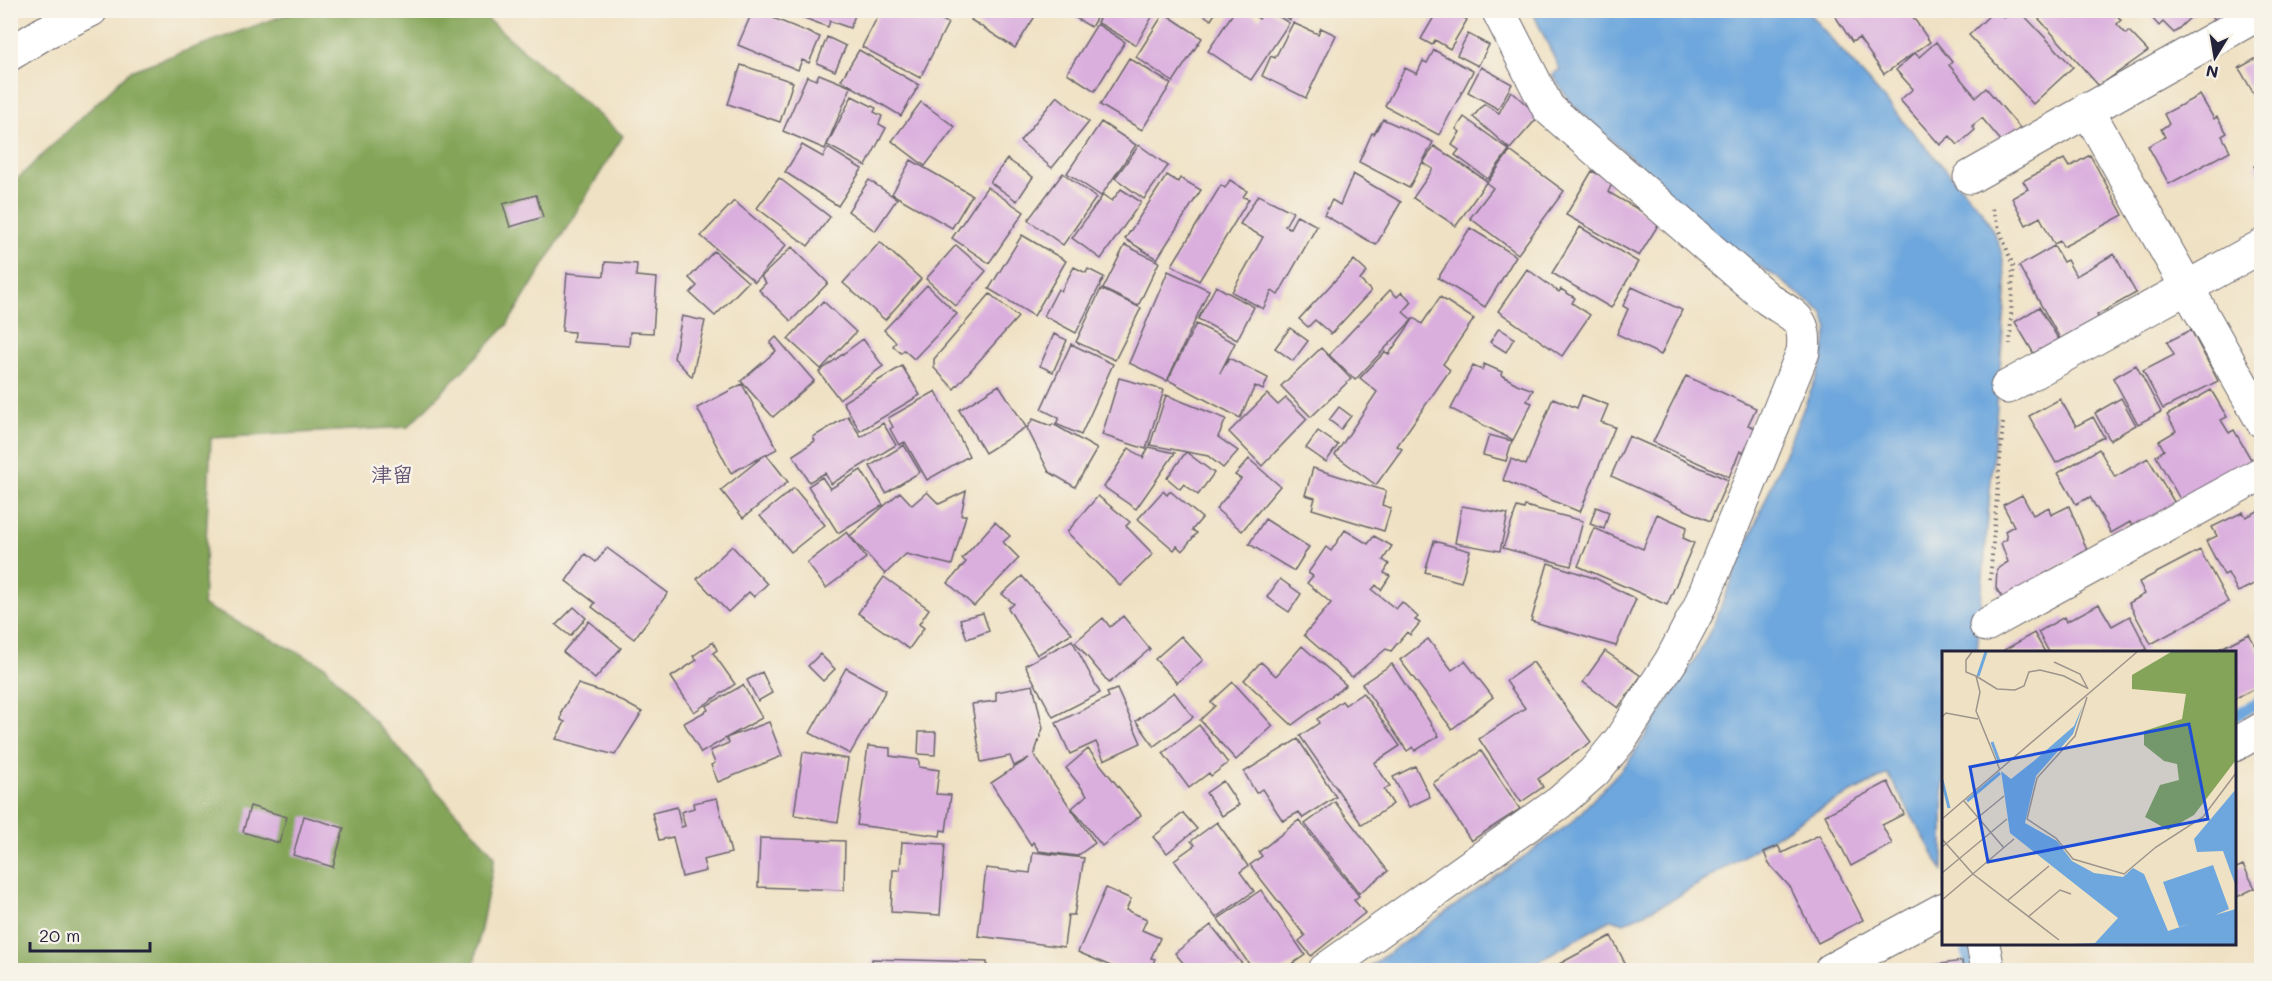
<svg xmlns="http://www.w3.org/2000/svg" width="2272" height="981" viewBox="0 0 2272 981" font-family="Mali,'Klee One',sans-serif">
<rect width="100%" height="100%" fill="#f7f3e8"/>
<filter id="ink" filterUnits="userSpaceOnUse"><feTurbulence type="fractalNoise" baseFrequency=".0167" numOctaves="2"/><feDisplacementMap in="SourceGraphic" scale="12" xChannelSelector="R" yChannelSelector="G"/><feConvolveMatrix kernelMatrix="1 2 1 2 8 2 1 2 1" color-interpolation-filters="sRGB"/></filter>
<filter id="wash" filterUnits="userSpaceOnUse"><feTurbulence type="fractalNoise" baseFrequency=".008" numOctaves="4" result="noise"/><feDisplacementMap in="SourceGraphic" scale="24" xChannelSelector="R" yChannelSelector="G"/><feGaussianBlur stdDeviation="1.35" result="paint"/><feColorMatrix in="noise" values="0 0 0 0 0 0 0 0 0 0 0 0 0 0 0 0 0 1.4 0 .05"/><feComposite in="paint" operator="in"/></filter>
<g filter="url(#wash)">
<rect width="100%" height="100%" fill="#efe1c3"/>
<path fill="#84a559" stroke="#53644a" stroke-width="1.5" d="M296,11H478L623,136L507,325L408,427L211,438L203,605L325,666L495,856L473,970H11V185L130,71Z"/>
<path fill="#6ea7dd" stroke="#48648c" stroke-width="1.5" d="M1532,11H1807L1982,211C2001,243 2005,257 2006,294L1977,652H1944L1943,871L1888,774L1818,810L1674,899L1624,923L1612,919L1522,970H1365L1571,823L1628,762L1697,656L1714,623L1815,381L1821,365L1828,328L1822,312L1775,276L1726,245L1570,102L1552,74L1560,70Z"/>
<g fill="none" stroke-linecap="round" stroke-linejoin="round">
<path stroke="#6ea7dd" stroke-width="12" d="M2234,716L2262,701
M1966,944L1971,970"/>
</g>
<g id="blocks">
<path fill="#daafde" d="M753,10L820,37L809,63L802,60L798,70L738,45Z
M783,10H857L850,28L830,21L828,27Z
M881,10L915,13L924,10L948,23L920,78L862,47Z
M978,10H1039L1015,48L971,20Z
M1062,10H1101L1091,27Z
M1104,10H1156L1136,45L1097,22Z
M1197,10H1217L1211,20Z
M1235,10H1246L1259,19L1265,10H1269L1289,23L1251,80L1208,51Z
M1272,10H1295L1290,20Z
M1438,10H1452L1467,20L1450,49L1435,40L1432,45L1421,39Z
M1916,10L1911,14L1930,42L1884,74L1859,38L1852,42L1832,11Z
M1995,10L2004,18L2012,10H2019L2073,67L2033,104L1969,35Z
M2031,10H2113L2121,20L2117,24L2126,34L2129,31L2148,51L2099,86Z
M2145,10H2198L2174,33L2163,22L2159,26Z
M2206,10H2226L2216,20Z
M1164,13L1202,38L1173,82L1136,57Z
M1293,23L1318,34L1321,28L1336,35L1306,98L1262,76L1271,56L1275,58Z
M1097,24L1125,42L1095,91L1067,73Z
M1468,34L1489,45L1478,66L1457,55Z
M827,37L846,46L835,71L817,63Z
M1936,42L1952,62L1949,65L1976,97L1986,88L2020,128L2002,142L1982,118L1972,126L1975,130L1958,145L1950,136L1940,145L1900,100L1913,89L1896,70L1915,53L1919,57Z
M859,50L919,85L901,116L841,80Z
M1434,50L1473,71L1439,135L1385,106L1405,68L1417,74L1423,61L1427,63Z
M2262,55V108L2239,68Z
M1129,58L1171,84L1142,130L1100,105Z
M741,65L793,82L780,122L728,104Z
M1481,67L1512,84L1498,109L1468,92Z
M819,74L851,87L825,149L783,131L807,76L816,80Z
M1511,91L1539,116L1510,149L1473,117L1484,104L1499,113Z
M2200,95L2214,119L2217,117L2227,133L2222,136L2230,151L2169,184L2148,146L2165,137L2161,129L2169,124L2164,114Z
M852,96L876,108L874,112L882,116L879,124L886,128L866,166L827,145Z
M1057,96L1089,122L1052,168L1020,141Z
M921,102L955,127L925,166L892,141Z
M1464,117L1509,150L1488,179L1455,155L1459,150L1452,145L1460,132L1456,129Z
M1383,119L1433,142L1409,188L1359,162L1372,133L1374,134Z
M1101,122L1136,145L1101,196L1067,173Z
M802,145L823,157L828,148L862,169L838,206L785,172Z
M1139,145L1168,166L1144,199L1115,178Z
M1434,146L1487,181L1456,226L1413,198L1433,169L1423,163Z
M1510,151L1564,191L1518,254L1470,218L1493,188L1487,183Z
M2090,155L2123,215L2063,247L2060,241L2054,244L2040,217L2026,225L2012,198L2028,189L2023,181L2064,159L2069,167Z
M1007,159L1033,177L1017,201L990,182Z
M911,160L972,195L952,228L892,194Z
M2262,162V179L2254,166Z
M1592,171L1613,182L1608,192L1660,222L1639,256L1566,215Z
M1063,173L1096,198L1063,245L1028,220Z
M1353,174L1401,202L1376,245L1324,215L1332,200L1340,205Z
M1167,175L1178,182L1180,178L1201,190L1157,259L1125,239Z
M779,178L830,217L808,246L757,208Z
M869,180L897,199L875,231L848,211Z
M1230,180L1247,191L1243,197L1249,199L1199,281L1172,265L1221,185L1225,188Z
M987,187L1024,212L989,263L952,238Z
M1121,189L1141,202L1101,259L1072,238L1103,195L1112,201Z
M536,195L543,217L510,227L503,204Z
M1258,195L1293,212L1285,226L1290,228L1297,215L1317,226L1278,295L1272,291L1263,309L1232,292L1263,237L1240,224Z
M734,201L786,245L755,282L701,236Z
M1580,227L1638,262L1611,308L1552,273Z
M1470,228L1516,256L1485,307L1438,278Z
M1022,235L1066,261L1034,316L989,289Z
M880,242L921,279L885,320L843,283Z
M956,245L986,271L956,306L926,279Z
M1125,245L1159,262L1138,306L1103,289Z
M2054,246L2063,262L2067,260L2076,276L2114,254L2136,293L2097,315L2100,321L2062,342L2019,266Z
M792,247L828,283L791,321L759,290L766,283L761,277Z
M714,251L748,282L715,316L690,293L697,286L689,278Z
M1354,260L1367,272L1360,280L1371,291L1331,334L1315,320L1308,327L1299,319Z
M605,262L637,264L636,276L657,278L653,333L630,332L629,346L573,342L574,332L562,331L567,273L604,276Z
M1074,267L1086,273L1088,269L1104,277L1076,333L1044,316L1058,289L1061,291Z
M1527,269L1559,292L1561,289L1575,298L1572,303L1590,315L1562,356L1498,311Z
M1168,271L1209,290L1167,381L1129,363Z
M927,285L957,314L914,359L904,350L901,353L893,346L896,342L884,330Z
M1216,286L1254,307L1237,340L1198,319Z
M1632,287L1682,310L1661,355L1617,334L1628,309L1623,306Z
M1101,289L1141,308L1115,360L1076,342Z
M1390,290L1397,297L1402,292L1412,302L1403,312L1412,320L1355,380L1329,355Z
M990,294L1018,317L954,389L934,368V359Z
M1440,297L1474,319L1443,364L1450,370L1397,446L1402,449L1376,485L1335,455L1377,392L1360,378L1385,352L1389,354L1414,318L1422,324Z
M823,301L856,332L821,369L788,339Z
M2039,307L2059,340L2034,354L2015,322Z
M682,316L705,321L692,377L674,358Z
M1196,324L1235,343L1220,373L1229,358L1268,378L1263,390L1255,386L1240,418L1168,380Z
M1290,328L1308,341L1293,361L1275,348Z
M1499,328L1514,338L1506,352L1490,342Z
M2191,330L2218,381L2163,409L2143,371L2174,355L2167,342Z
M1054,334L1067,340L1053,372L1040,366Z
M776,337L814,381L773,417L741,381L776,351L770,343Z
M863,339L883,366L839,399L819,372Z
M1071,344L1113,364L1081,435L1056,424L1059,418L1041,409Z
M1321,348L1351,379L1311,417L1281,386Z
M1484,364L1502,372L1501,375L1517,384L1533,390L1527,401L1532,403L1513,440L1451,409L1473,366L1482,370Z
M2136,365L2161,412L2138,424L2113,378Z
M902,366L920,395L860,431L843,402Z
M1686,376L1756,408L1748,425L1756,428L1744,453L1740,451L1729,477L1653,442Z
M1119,378L1164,390L1146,449L1102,435Z
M742,384L777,449L731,473L697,408Z
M999,385L1026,427L985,453L959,410Z
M2211,390L2227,417L2221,420L2229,433L2234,430L2252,461L2181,501L2156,456L2164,450L2159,441L2176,431L2167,415Z
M936,391L969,456L927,480L905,442L899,445L890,429L893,427L888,418Z
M1267,394L1278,405L1286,398L1307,419L1262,466L1229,432Z
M1166,395L1226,419L1218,437L1238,451L1223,468L1208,456L1150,445Z
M1582,395L1608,405L1601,422L1615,427L1580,512L1503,480L1511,459L1526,465L1553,398L1577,408Z
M2121,398L2136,425L2110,440L2095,413Z
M2060,399L2076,426L2093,417L2104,437L2056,463L2029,416Z
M1339,407L1351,416L1341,429L1329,420Z
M848,416L861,437L883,423L896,445L831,484L825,473L809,482L793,455L815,441L813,437Z
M1033,419L1051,426L1053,424L1097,449L1075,487L1049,472L1027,428Z
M1318,431L1338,445L1326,462L1306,448Z
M1489,435L1512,441L1506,461L1483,455Z
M1629,436L1728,480L1710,521L1611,476Z
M904,445L920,472L886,493L870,466Z
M1149,447L1175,453L1136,509L1104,487L1129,448L1143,458Z
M2099,449L2115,477L2148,458L2176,505L2134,529L2130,522L2111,533L2090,497L2076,504L2058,473Z
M1186,452L1214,473L1198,495L1184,484L1180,489L1167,478Z
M766,454L788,482L743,518L721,490Z
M1249,459L1280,486L1242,531L1216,509L1241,479L1235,475Z
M1313,468L1386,491L1382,505L1391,508L1384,531L1312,509L1315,498L1305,495Z
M861,470L883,505L838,533L808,486L822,477L830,489Z
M794,488L825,525L791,552L760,516Z
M966,491L961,515H966L952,565L906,554L885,574L850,536L900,492L912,505L927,492L939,504Z
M1163,491L1167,495L1170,491L1202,518L1192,530L1197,533L1182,551L1177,546L1174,550L1138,519Z
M2022,495L2033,515L2049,507L2051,515L2069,506L2087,550L2003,599L1996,588L1997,569L2008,562L2001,543L2007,539L2005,531L2014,526L2003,505Z
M1098,496L1130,522L1126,526L1153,554L1120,586L1067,532Z
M1462,506L1508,514L1500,551L1455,543Z
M1525,506L1583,521L1571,566L1503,548L1517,507L1524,509Z
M1596,507L1609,512L1604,529L1590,524Z
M2262,509V585L2258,582L2238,592L2228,573L2224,575L2206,541L2217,536L2212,527L2243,512L2246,517Z
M1657,514L1687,527L1683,538L1694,543L1667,605L1578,566L1594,528L1643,549Z
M1265,519L1309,547L1294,571L1249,544Z
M995,522L1010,536L1003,542L1019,558L974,606L948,583L966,562L962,559Z
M1345,530L1368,544L1374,536L1392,546L1383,560L1389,564L1384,573L1390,576L1381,590L1376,585L1372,590L1396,609L1402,602L1418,617L1415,620L1420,623L1410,635L1407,632L1391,651L1386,649L1352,677L1304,635L1331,603L1307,583L1313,576L1308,573L1326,547L1331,551Z
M847,532L866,558L826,588L807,563Z
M1434,541L1470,551L1461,582L1425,572Z
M732,546L767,584L754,597L749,592L728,612L697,579Z
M607,548L668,593L634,639L592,607L595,603L566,581L585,554L596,562Z
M2200,550L2228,602L2151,644L2129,603L2145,594L2139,582Z
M1548,563L1597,579L1636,599L1616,646L1531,621Z
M1022,576L1072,633L1037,655L1008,608L1014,604L1002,594Z
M884,577L929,609L919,624L924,628L909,649L858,613Z
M1280,579L1301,594L1289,612L1267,597Z
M2099,604L2112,626L2130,616L2147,649L2141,652H2049L2038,632L2064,617L2066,622Z
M574,607L586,618L570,636L556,625Z
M983,613L989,631L967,639L960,619Z
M1123,616L1150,649L1109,683L1075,642L1103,618L1110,627Z
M589,621L621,648L595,679L563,652Z
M2034,633L2045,652H2005L2004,650Z
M2249,634L2262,657V685L2234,699V652H2213Z
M1181,636L1203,660L1177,683L1155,659Z
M1428,639L1452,670L1465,661L1493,697L1452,729L1400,660Z
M1072,640L1100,693L1053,717L1025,665Z
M713,642L717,650L713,653L735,684L694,712L671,677L697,660L693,656Z
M1302,646L1346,685L1292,725L1244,680L1261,662L1276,676Z
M1605,651L1641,676L1618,708L1583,682Z
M820,654L835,669L823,681L808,666Z
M1533,662L1591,742L1538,779L1543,787L1521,802L1479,739L1525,708L1506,681Z
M1392,664L1439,736L1415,751L1413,747L1407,751L1362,684Z
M846,668L886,690L850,754L810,733Z
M762,672L772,693L758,701L747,680Z
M1233,682L1273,726L1236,760L1200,720L1215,706L1211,702Z
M578,684L609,694L642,712L615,755L556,739L565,722L561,720L562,710Z
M743,685L762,718L726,738L769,722L782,756L718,782L711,765L715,763L710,751L729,743L726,738L701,753L684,723L708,710L706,706Z
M1033,685L1043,728L1034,755L1095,843L1077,856L1039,851L1033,842L1031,845L991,783L1029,758L1014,766L1010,756L981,762L972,704L996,701V692Z
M1117,689L1141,743L1104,760L1096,742L1070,754L1056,723L1109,697L1107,693Z
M1174,692L1193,717L1154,746L1136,721Z
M1363,693L1400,746L1374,763L1390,786L1384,790L1393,804L1362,825L1300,736L1319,723L1317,719L1342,701L1345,705Z
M1199,725L1228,763L1211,776L1209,773L1189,788L1163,753Z
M919,732H936L935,755L918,754Z
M1298,739L1336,797L1303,818L1299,812L1283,821L1262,789L1256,793L1244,772Z
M868,746L890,748V756L919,760V767L939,770L936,794L951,795L946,831L941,830L940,836L857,825Z
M1088,749L1141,815L1102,846L1072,808L1087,795L1066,768Z
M1481,751L1520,809L1471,841L1433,783Z
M803,752L848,759L838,822L794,815Z
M1415,766L1430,797L1409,807L1393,777Z
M1223,781L1239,805L1222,816L1206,793Z
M1888,782L1904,814L1882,825L1892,844L1851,866L1825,815Z
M717,798L731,853L703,860L706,871L682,877L673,837L659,840L652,813L677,807L681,827L685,826L681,812L694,808L693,803Z
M1335,802L1388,871L1359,893L1305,824Z
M250,806L287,817L279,843L243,832Z
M1183,813L1197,829L1167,853L1153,837Z
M304,816L344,828L333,867L293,855Z
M1299,820L1359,896L1354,900L1365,913L1311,956L1299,941L1305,936L1250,865L1262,856L1259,852Z
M1217,822L1248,866L1240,872L1254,891L1216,918L1174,860L1195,845L1191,841Z
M1819,835L1863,920L1818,943L1790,887L1769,864L1764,852L1778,846L1782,853Z
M760,838L845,841L844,890L758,887Z
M902,842L945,844L940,915L891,912L893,870H900Z
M1033,852L1084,858L1074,915H1068L1064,947L978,936L986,868L1030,873Z
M2243,865L2255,888L2237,897L2234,892V869Z
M1106,888L1131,899L1126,910L1147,919L1142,930L1160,938L1151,958L1155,959L1150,970H1120L1078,952Z
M1261,890L1305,955L1283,970H1253L1218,919Z
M1211,925L1247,970H1189L1175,953Z
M1611,936L1625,963L1611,970H1548Z
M872,959L987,962V970H872Z
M1962,961L1963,970H1905L1904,969Z"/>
</g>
</g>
<g filter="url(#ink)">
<use href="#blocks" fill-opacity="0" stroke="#6a656b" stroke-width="1.5"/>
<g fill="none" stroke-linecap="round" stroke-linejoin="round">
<g stroke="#6a656b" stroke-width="35">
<path id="minor" d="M10,54L44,33L91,10
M2087,109L2262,421
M1970,177L2262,12
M2007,387L2262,246
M1986,625L2262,473
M2234,745L2262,729
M1983,944L1988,970
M1325,970L1560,802L1594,772L1621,739L1671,661L1699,608L1803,352C1807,317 1794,317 1768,299L1548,108L1498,10
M1831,970L1944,909"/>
</g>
<path stroke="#6a656b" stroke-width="4" stroke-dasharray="1.5 4.5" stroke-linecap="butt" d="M1992,209L2013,266L2010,344
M1990,580L2003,423"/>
<use href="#minor" stroke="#fff" stroke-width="33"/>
</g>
</g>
<g text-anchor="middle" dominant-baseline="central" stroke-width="5" stroke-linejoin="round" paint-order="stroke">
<g font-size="21" font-weight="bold" fill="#625374" stroke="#f7f3e8">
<text x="392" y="473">津留</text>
</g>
</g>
<g transform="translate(1942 651)">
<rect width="294" height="294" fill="#efe1c3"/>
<path d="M229,1H294V109L252,164L226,179L203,166L218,134L237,129L235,113L222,110L202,94V80L240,68L244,43L190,38V24Z" fill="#84a559"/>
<path d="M141,54L131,83L94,125L83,172L115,190L130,210L152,222L181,226L191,217L202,223L226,280L250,272L237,276L221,231L271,214L287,258L273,264L294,258V293H131L153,292L176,267L68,182L59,120L69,128L93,109L132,75ZM294,138V236L281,200L255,201L252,188Z" fill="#6ea7dd"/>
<path fill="none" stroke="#6ea7dd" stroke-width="3" d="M36,25L44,1M50,91L57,110M0,129L7,157M25,150L58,122"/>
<path fill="none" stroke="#9d958d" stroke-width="1.5" d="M30,1L24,9V21L34,25L38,41L34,60L58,119M112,11L138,23L146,38M34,25L55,38L73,39L82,35L87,21L98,19L122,25L145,37M145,46L133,85L95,127L85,168L114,187L131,208L182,223L214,196L261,166L294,122M0,66L4,62L36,68M22,150L62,197M0,168L195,1M0,188L31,223L117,289M0,196L62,145M0,222L65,168M0,249L72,188M65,250L107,215M86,266L118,239L129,243"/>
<path fill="#1d4ed8" fill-opacity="0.15" stroke="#1d4ed8" stroke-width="3" d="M247,73L266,168L46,211L28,116Z"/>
<rect width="294" height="294" fill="none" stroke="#22223b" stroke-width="3"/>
</g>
<rect width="2272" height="981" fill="none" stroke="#f7f3e8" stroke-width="36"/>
<g transform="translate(2215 57) rotate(191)" stroke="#f7f3e8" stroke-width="4.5" paint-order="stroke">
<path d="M0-4.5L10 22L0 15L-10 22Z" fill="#22223b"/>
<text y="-9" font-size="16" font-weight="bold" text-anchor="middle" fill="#22223b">N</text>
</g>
<path d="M30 942v9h120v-9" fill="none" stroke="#22223b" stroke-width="3"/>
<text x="39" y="942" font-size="18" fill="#22223b" stroke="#f7f3e8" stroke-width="4.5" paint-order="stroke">20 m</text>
</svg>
